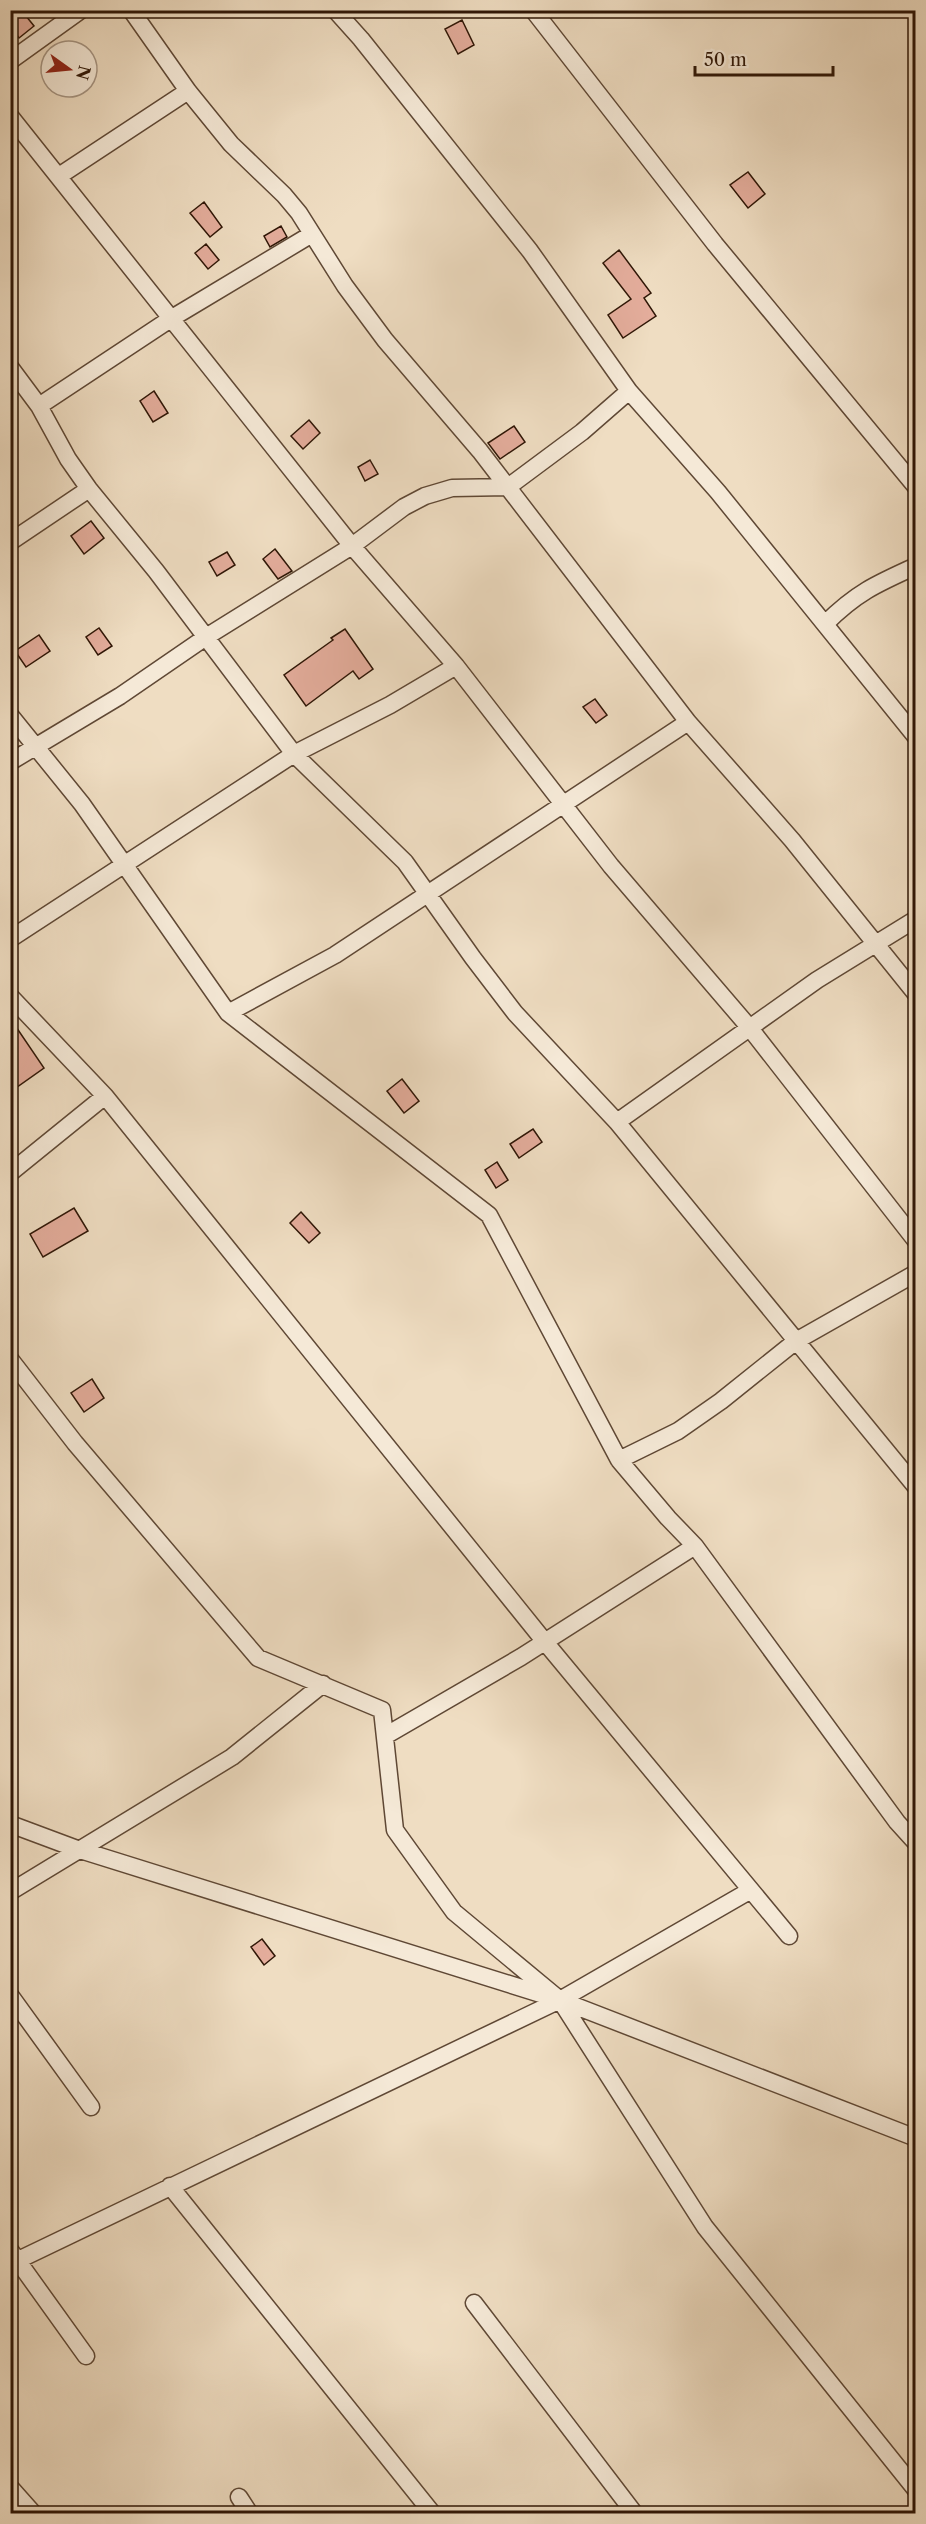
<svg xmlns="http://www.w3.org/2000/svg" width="926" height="2524" viewBox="0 0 926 2524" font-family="'Libre Caslon Text',serif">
<rect width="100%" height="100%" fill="#efddc2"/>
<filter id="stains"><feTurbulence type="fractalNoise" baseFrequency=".00333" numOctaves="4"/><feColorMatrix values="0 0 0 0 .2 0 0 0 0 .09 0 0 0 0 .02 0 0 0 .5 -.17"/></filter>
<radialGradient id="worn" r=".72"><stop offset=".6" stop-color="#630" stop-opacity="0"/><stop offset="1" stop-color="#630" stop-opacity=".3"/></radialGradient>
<path fill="#e4ad9c" stroke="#2f1606" stroke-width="1.5" d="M22,11L34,26L19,38L10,26V20Z
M462,20L474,45L458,54L445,29Z
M748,172L765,194L748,208L730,185Z
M204,202L222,227L210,237L190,213Z
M281,226L287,237L270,247L264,236Z
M206,244L219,260L208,269L195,253Z
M619,250L651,293L644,298L656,316L623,338L608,315L631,299L603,263Z
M154,391L168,413L153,422L140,401Z
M309,420L320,433L303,449L291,436Z
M514,426L525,442L500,459L488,443Z
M370,460L378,474L365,481L358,467Z
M91,521L104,538L84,554L71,536Z
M275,549L292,571L278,579L263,559Z
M227,552L235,565L217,576L209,562Z
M99,628L112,646L98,655L86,637Z
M345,629L373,669L359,679L353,671L306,706L284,675L333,640L331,638Z
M39,635L50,651L26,667L15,651Z
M595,699L607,715L596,723L583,707Z
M10,1018L44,1068L10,1092Z
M402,1079L419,1101L404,1113L387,1091Z
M533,1129L542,1142L519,1158L510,1144Z
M497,1162L508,1180L496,1188L485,1170Z
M74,1208L88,1231L43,1257L30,1234Z
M301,1212L320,1233L309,1243L290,1223Z
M92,1379L104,1398L84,1412L71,1393Z
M262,1939L275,1956L264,1965L251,1947Z"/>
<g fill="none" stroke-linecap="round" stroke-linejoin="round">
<g stroke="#5f4835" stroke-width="19">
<path id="minor" d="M131,10L188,91L231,144L284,195L299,213L345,286L385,340L480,451L688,722L792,840L916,994
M335,10L361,39L530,251L629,391L718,492L916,737
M533,10L715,244L916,487
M10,61L81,10
M10,116L352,546L456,666L611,866L749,1027L916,1241
M59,176L188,91
M10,367L39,406L68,459L89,489L156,571L294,754L405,862L473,958L515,1013L617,1122L916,1487
M39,406L172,318L312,234
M10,542L89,489
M825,624C856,593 876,584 916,566
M10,715L82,804L228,1013L489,1215L619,1460
M10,762L120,696L206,637L352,546L404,507L425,496L452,488L508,487L582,432L629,391
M10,939L294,754L390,705L456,666
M10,996L105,1096L545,1642L789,1936
M228,1013L335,955L688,722
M617,1122L817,980L916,919
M10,1173L105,1096
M10,1359L75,1443L258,1658L382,1710L395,1830L454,1912L560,2000L705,2227L916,2490
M695,1546L897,1822L916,1843
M385,1736L521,1657L695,1546L668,1518L619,1460L678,1431L721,1401L796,1341L916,1273
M10,1824L77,1849L560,2000L916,2138
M10,1892L232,1757L323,1684
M10,1995L91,2107
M170,2186L433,2514
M10,2250L86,2356
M10,2264L560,2000L751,1890
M474,2303L635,2514
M10,2487L34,2514
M239,2497L250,2514"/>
</g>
<use href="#minor" stroke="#f5e9d7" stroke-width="16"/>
</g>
<rect width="926" height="2524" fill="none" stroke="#efddc2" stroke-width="36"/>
<rect x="12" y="12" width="902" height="2500" fill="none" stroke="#2f1606" stroke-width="3"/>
<rect x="18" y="18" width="890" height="2488" fill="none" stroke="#2f1606" stroke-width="1.5"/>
<g transform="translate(69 69) rotate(105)"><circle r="28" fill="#f5e9d7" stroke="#a69583" stroke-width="1.5"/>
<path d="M0-4.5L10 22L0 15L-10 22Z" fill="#8f2418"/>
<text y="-9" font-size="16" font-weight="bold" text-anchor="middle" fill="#2f1606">N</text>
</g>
<path d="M695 66v9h138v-9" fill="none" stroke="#2f1606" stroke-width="3"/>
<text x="704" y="66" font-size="18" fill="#2f1606" stroke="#f5e9d7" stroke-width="4.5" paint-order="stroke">50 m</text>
<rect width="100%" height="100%" filter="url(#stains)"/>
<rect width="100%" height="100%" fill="url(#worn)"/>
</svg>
